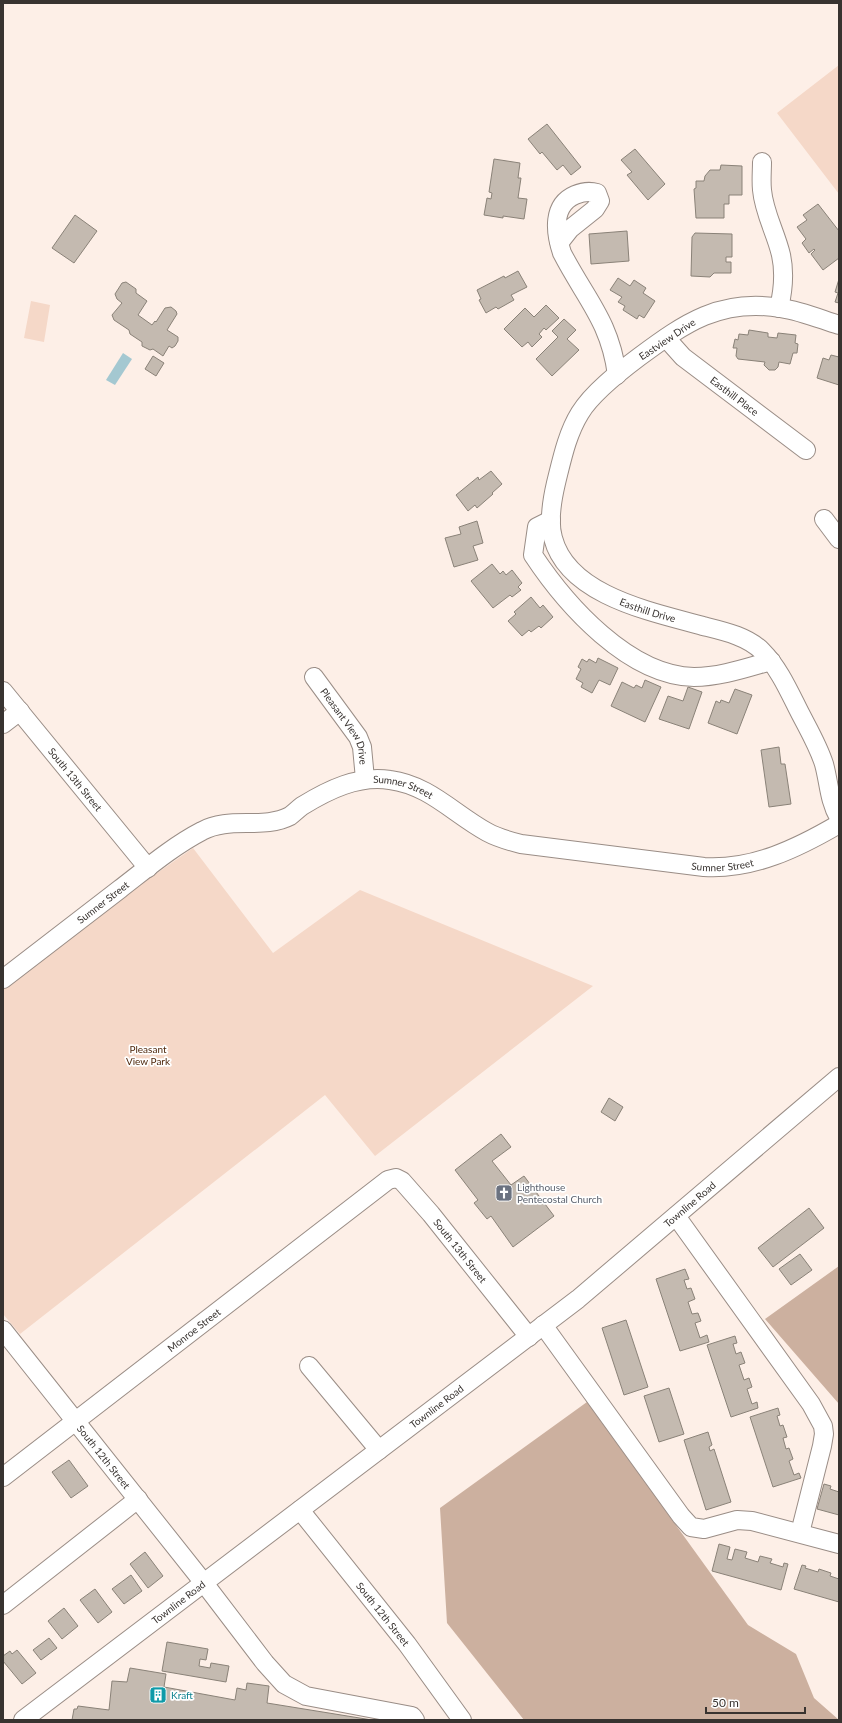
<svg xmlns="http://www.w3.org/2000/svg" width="842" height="1723" viewBox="0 0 842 1723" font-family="Lato,sans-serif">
<rect width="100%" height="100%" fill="#fdefe7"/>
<path fill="#f5d8c8" d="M839,65V194L777,113Z
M31,301L50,305L44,342L24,338Z
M193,848L273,953L360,890L593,986L375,1156L325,1095L20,1334L3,1314V989L117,901Z"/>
<path fill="#ccb09f" d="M839,1266V1404L765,1319Z
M587,1402L748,1625L796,1654L814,1698L839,1720H524L447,1623L440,1508Z"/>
<path fill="#a4c8d1" d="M123,353L132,359L115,385L106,380Z"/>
<path fill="#c4bab0" stroke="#8a8278" d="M547,124L581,167L571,175L563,165L557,170L542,152L540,154L528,139Z
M635,149L665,184L648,200L627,175L632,172L621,160Z
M494,159L520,163L518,178H521L518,198L527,199L524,219L503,216V218L484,215L487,198L491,199L492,193L489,192Z
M721,165L742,166V195H729V204H724V218H696L694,189L696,188V181H704L705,176L710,170H720Z
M818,204L839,231V258L823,270L811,254L815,250L814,249L809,253L802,243L806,239L797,227L807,220L803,215Z
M75,215L97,231L74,263L52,248Z
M627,231L629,261L591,264L589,234Z
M695,233L732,234V257H726V262H731V273H714L710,277L691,276L692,237Z
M518,271L527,287L511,295L514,300L498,309L496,307L486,313L479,300L481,299L477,290L504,276L505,278Z
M618,278L630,286L634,280L646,288L643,293L655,301L644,318L639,315L637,319L623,310L625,306L618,302L622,297L610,290Z
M839,279V303L835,302L838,293L835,292Z
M126,282L136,289V293L147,301L138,315L152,325L155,321L156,322L165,308L171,307L176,311L177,314L167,330L178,337V341L175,346L172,348L169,346L163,356L153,349L150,350L142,346V342L130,334L129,330L114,320L112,315L122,303L117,299L115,294L122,283Z
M546,305L559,318L546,330L544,328L539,334L542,337L532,347L528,342L522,347L504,329L525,308L534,317Z
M564,319L576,330L567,339L579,350L552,376L536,359L558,337L552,331Z
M749,330L768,333V337L777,338L778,333L796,335L795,343L798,344L797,353H793L790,364L779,362L778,367L775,370H769L764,365L765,362L738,359L736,356L737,348H733L735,339L738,340L739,334L748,335Z
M831,355L839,357V385L817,378L823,358L829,360Z
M153,356L164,363L156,376L145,369Z
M491,471L502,484L492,493L493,494L477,508L475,505L468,511L456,495L478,477L479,480Z
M477,521L483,543L473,546L478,560L454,567L445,538L461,534L459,527Z
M492,564L500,574L503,571L506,575L512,570L522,583L518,587L521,590L512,597L510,595L493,608L471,581Z
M531,597L540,608L543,605L553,617L541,628L539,626L531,632L529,630L522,636L508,621L516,614L514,612Z
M598,658L618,668L610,685L599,680L592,693L581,687L583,683L576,679L581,669L578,667L582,659L587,662L589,659L596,663Z
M645,680L661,687L645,722L611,706L622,682L634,688L636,685L642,688Z
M688,687L702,692L689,729L659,719L668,696L683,701Z
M735,689L752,695L737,734L708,723L716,701L720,703L721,700L729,703Z
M779,747L781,764H785L791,804L769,807L761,750Z
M609,1098L623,1107L615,1121L601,1112Z
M501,1134L511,1147L492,1161L511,1185L524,1176L554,1216L513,1247L491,1216L487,1219L474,1203L478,1200L455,1170Z
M809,1208L824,1228L773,1267L758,1248Z
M800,1254L812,1270L791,1285L779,1269Z
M685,1269L689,1279L684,1280L687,1289L691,1288L695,1299L688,1302L692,1314L698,1313L701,1321L695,1323L700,1338L707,1335L709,1342L680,1351L656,1279Z
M626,1320L648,1387L624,1395L602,1328Z
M735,1336L737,1343L733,1344L736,1354L741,1352L745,1363L739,1365L744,1380L749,1378L752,1387L747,1389L752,1404L757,1402L758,1408L731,1417L707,1345Z
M669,1388L684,1434L659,1442L644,1396Z
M778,1408L780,1415L777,1416L780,1426L783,1425L787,1437L783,1438L786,1449L789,1448L793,1459L789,1461L794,1475L799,1473L801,1478L773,1487L750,1417Z
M708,1432L712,1445L709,1447L710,1451L714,1449L731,1502L706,1510L684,1440Z
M69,1460L88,1486L71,1498L52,1472Z
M824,1484L831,1486L830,1489L839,1492V1515L817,1509Z
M719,1544L730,1547L727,1559L732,1560L735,1549L747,1552L745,1558L758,1562L760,1556L772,1559L770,1563L783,1567L784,1563L788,1564L781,1590L712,1571Z
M145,1552L163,1576L148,1588L130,1564Z
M802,1565L806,1566L805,1568L818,1572L819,1569L831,1573L830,1576L839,1579V1602L794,1589Z
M131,1575L142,1591L124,1604L112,1589Z
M95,1589L112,1612L98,1623L80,1600Z
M64,1608L78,1626L62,1639L48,1621Z
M49,1638L57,1648L41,1660L33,1650Z
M167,1642L208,1649L206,1660L200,1659L199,1666L210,1668L211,1663L229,1666L226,1682L162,1671Z
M17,1650L36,1673L22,1684L3,1661V1656L10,1651L12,1654Z
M130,1668L166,1674L164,1687L235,1700L237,1688L246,1690L247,1683L269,1686L267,1703L372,1720H72L74,1709H77L78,1706L109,1710L112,1681L127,1682Z"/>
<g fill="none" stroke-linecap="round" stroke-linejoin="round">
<g stroke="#9a8d86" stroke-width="20">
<g id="minor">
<path d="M762,162C762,171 761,181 762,190C764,213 776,233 781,255C785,273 783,291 779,308"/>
<path d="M559,243L570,229L595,209L600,201L597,193C590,191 582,192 575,195C552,205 555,232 562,253C585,298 610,321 617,375"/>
<path id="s1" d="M839,325C820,319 801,311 781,308C720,298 685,323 639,357C619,372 592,393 580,413C567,434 562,459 556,483C552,500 548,521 553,538C568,596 653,612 703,626C723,631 747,636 762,651C778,667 788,689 798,709C807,727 818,745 824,764C829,782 829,801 839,818"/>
<path id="s2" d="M666,338L683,357L806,450"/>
<path d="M824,519L839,539"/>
<path d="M551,520L537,527L533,555C566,605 629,676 694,677C720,677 746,668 771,661"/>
<path id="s3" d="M314,677L358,737L362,747L365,779"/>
<path id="s4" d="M3,691L148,868"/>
<path d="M3,724L20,711"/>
<path id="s5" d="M3,979C42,949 81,919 120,889C146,869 173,846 202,831C229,816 263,830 290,816C294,813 298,809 302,806C328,790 358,775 390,780C429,785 454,814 487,832C498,838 509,841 521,844L704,867C753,870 798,848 839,824"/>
<path d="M676,1216L811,1404L823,1426L824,1434L822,1446L800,1533"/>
<path d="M543,1325L681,1516L691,1527L704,1529L737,1520L752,1521L839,1544"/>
<path id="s6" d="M3,1330L204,1583L265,1663L284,1684L306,1696L412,1716L415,1720"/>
<path d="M309,1366L379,1450"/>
<path id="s7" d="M3,1477L388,1180L396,1178L402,1181L431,1214L529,1337"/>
<path id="s8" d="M300,1510L407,1644L462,1720"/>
<path d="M3,1605L138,1499"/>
<path id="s9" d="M23,1720L578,1299L839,1077"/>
</g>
</g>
<use href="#minor" stroke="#fff" stroke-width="18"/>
</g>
<defs>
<g id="church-square" transform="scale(0.9)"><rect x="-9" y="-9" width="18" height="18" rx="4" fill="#6b7280" stroke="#fff"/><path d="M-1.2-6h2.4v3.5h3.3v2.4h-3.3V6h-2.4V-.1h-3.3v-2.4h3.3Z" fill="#fff"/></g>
<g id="building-square" transform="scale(0.9)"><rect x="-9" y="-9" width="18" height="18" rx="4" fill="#0f9aa8" stroke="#fff"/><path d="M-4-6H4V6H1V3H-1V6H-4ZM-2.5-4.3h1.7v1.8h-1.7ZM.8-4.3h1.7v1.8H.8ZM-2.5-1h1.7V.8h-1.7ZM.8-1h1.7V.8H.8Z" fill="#fff"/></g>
</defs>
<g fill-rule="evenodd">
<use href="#church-square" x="504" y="1193"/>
<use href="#building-square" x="158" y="1695"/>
</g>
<g text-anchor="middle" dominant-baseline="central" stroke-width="3.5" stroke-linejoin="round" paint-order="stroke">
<g font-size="10" fill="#383330" stroke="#fff">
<text transform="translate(667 339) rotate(-34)">Eastview Drive</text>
<text stroke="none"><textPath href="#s2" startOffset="90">Easthill Place</textPath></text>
<text stroke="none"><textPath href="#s1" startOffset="552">Easthill Drive</textPath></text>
<text stroke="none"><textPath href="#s3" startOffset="59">Pleasant View Drive</textPath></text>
<text stroke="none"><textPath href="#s4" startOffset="114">South 13th Street</textPath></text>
<text stroke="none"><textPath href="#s5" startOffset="462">Sumner Street</textPath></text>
<text stroke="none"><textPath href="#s5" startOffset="798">Sumner Street</textPath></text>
<text stroke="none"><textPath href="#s5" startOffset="126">Sumner Street</textPath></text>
<text stroke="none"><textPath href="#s9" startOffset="843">Townline Road</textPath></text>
<text stroke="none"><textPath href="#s7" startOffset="592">South 13th Street</textPath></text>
<text stroke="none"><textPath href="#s7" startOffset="241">Monroe Street</textPath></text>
<text stroke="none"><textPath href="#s9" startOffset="519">Townline Road</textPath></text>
<text stroke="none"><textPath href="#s6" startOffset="162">South 12th Street</textPath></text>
<text stroke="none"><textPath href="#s9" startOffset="195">Townline Road</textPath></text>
<text stroke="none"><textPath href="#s8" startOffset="133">South 12th Street</textPath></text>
</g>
<g font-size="10" fill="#4e270b" stroke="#fff">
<text x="148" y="1049">Pleasant<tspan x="148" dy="12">View Park</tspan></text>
</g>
<g font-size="10" fill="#5b616d" stroke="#fff" text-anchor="start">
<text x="517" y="1187">Lighthouse<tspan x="517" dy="12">Pentecostal Church</tspan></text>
</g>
<g font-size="10" fill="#0d838f" stroke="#fff" text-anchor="start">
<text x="171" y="1695">Kraft</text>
</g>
</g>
<rect width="842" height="1723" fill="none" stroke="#383330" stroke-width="8"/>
<path d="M706 1707v6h99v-6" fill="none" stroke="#383330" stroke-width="2"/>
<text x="712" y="1707" font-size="12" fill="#383330" stroke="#ffffff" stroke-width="3" paint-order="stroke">50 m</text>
</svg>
